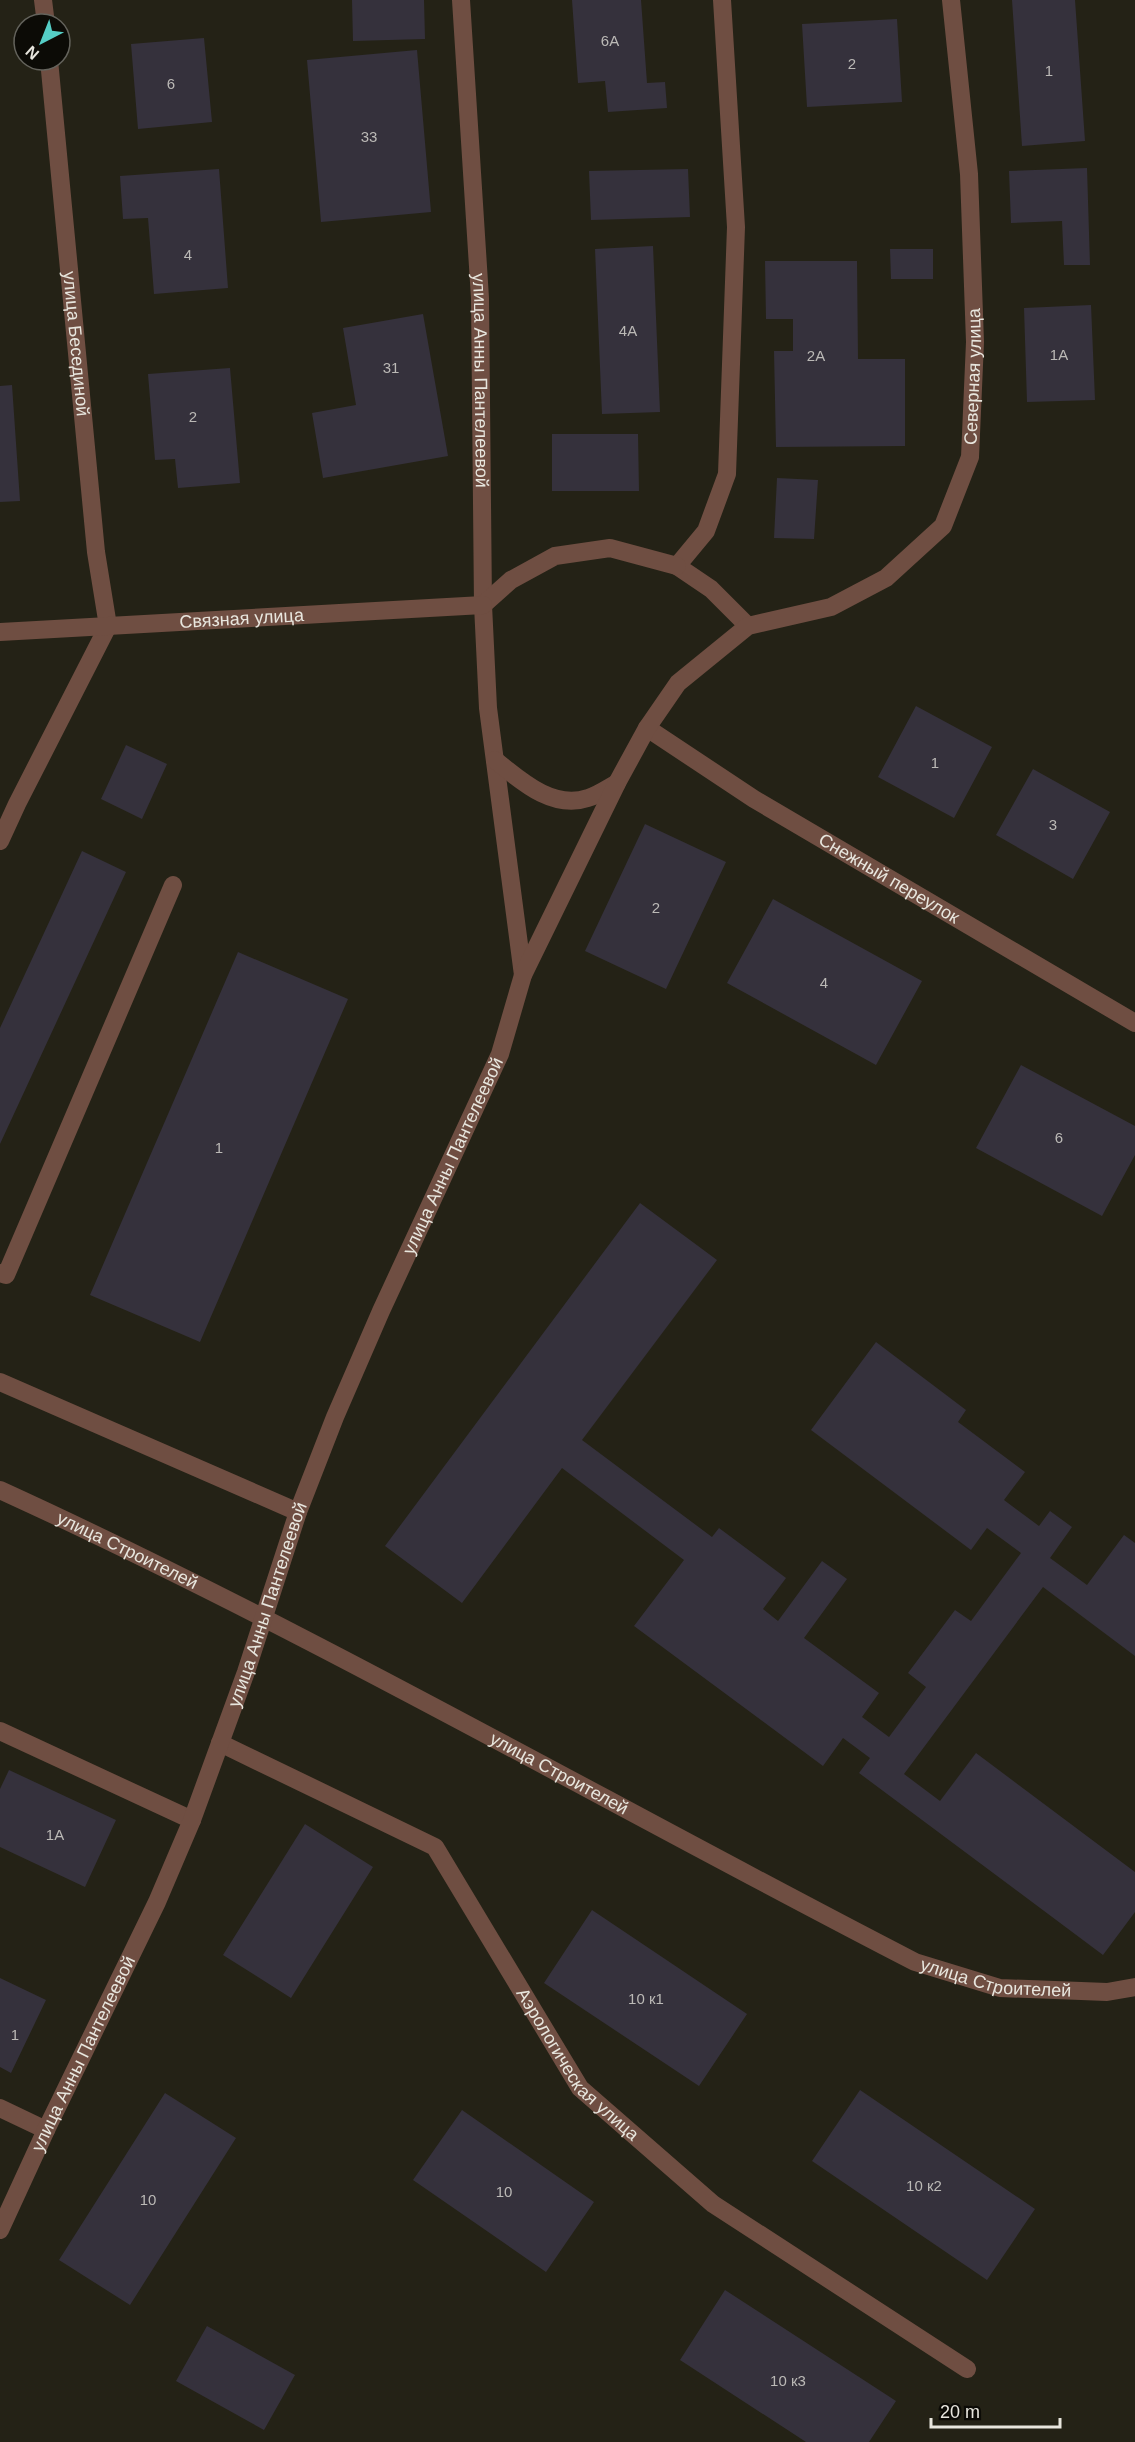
<svg xmlns="http://www.w3.org/2000/svg" width="1135" height="2442" viewBox="0 0 1135 2442" font-family="Helvetica,sans-serif">
<rect width="100%" height="100%" fill="#242216"/>
<path fill="#35313c" d="M352,0H424L425,39L353,41Z
M572,0H641L647,83L665,82L667,108L608,112L605,81L578,83Z
M1012,0H1075L1085,141L1022,146Z
M897,19L902,102L807,107L802,24Z
M204,38L212,122L138,129L131,44Z
M417,50L431,212L321,222L307,60Z
M1087,168L1090,265H1064L1062,221L1011,223L1009,171Z
M219,169L228,288L154,294L148,218L123,219L120,176Z
M688,169L690,217L591,220L589,171Z
M653,246L660,412L602,414L595,249Z
M890,249H933V279H891Z
M765,261H857L858,359H905V446L776,447L774,351H793V319H766Z
M1091,305L1095,400L1027,402L1024,308Z
M423,314L448,456L323,478L312,413L356,405L343,328Z
M230,368L240,483L178,488L175,459L155,460L148,374Z
M12,385L20,501L0,502V386Z
M552,434H638L639,491H552Z
M777,478L818,480L814,539L774,538Z
M916,706L992,747L954,818L878,777Z
M126,745L167,764L142,819L101,799Z
M1033,769L1110,812L1073,879L996,835Z
M645,824L726,862L666,989L585,951Z
M82,851L126,872L0,1144V1028Z
M773,899L922,981L876,1065L727,983Z
M238,952L348,999L200,1342L90,1295Z
M1021,1065L1135,1126V1155L1102,1216L976,1148Z
M640,1203L717,1260L582,1440L712,1537L719,1528L786,1578L763,1609L778,1621L822,1561L847,1579L804,1638L879,1693L862,1717L889,1737L926,1687L908,1673L955,1610L971,1621L1021,1553L987,1528L971,1550L811,1430L876,1342L966,1410L958,1422L1025,1472L1004,1500L1039,1526L1050,1511L1072,1527L1050,1558L1087,1585L1124,1535L1135,1543V1656L1043,1587L904,1774L940,1801L976,1753L1135,1872V1912L1103,1955L859,1773L870,1758L843,1738L823,1766L634,1626L684,1560L562,1468L462,1603L385,1546Z
M9,1770L116,1820L85,1887L0,1847V1789Z
M305,1824L373,1867L291,1998L223,1955Z
M592,1910L747,2014L699,2086L544,1983Z
M0,1978L46,2000L11,2073L0,2067Z
M860,2090L1035,2209L987,2280L812,2161Z
M165,2093L236,2138L130,2305L59,2260Z
M462,2110L594,2202L546,2272L413,2180Z
M725,2290L896,2401L869,2442H806L680,2360Z
M207,2326L295,2375L264,2430L176,2381Z"/>
<g fill="none" stroke-linecap="round" stroke-linejoin="round">
<path stroke="#6f4e42" stroke-width="18" d="M0,841L17,804L108,626
M0,1273L6,1275L173,885
M0,1382L298,1512"/>
<g stroke="#6f4e42" stroke-width="18">
<path d="M43,0L46,24"/>
<path id="s1" d="M461,0L480,298L483,605L488,708L523,975"/>
<path d="M722,0L736,227L727,474L706,531L677,566L711,589L748,626"/>
<path id="s2" d="M49,60L96,552L108,626"/>
<path d="M483,605L511,580L555,556L610,548L677,566"/>
<path id="s3" d="M0,632L483,605"/>
<path id="s4" d="M647,728L754,799L1135,1023"/>
<path d="M495,760C520,780 552,810 588,798C598,795 608,788 617,783"/>
<path id="s5" d="M0,1490C313,1633 610,1805 915,1962L1000,1988L1107,1992L1135,1987"/>
<path d="M0,1731L192,1820"/>
<path id="s6" d="M220,1743L435,1847L580,2088L713,2204L967,2369"/>
<path d="M0,2108L46,2130"/>
<path id="s7" d="M0,2230L46,2130L157,1902L192,1820L246,1672L298,1512L335,1417L381,1311L500,1054L523,975L617,783L647,728L678,683L748,626L831,607L886,578L943,526L970,457L975,342L969,174L951,0"/>
</g>
</g>
<g text-anchor="middle" dominant-baseline="central" stroke-width="6" stroke-linejoin="round" paint-order="stroke">
<g font-size="15" fill="#bbb9b6">
<text x="610" y="40">6А</text>
<text x="852" y="63">2</text>
<text x="1049" y="70">1</text>
<text x="171" y="83">6</text>
<text x="369" y="136">33</text>
<text x="188" y="254">4</text>
<text x="628" y="330">4А</text>
<text x="1059" y="354">1А</text>
<text x="816" y="355">2А</text>
<text x="391" y="367">31</text>
<text x="193" y="416">2</text>
<text x="935" y="762">1</text>
<text x="1053" y="824">3</text>
<text x="656" y="907">2</text>
<text x="824" y="982">4</text>
<text x="1059" y="1137">6</text>
<text x="219" y="1147">1</text>
<text x="55" y="1834">1А</text>
<text x="646" y="1998">10 к1</text>
<text x="15" y="2034">1</text>
<text x="924" y="2185">10 к2</text>
<text x="504" y="2191">10</text>
<text x="148" y="2199">10</text>
<text x="788" y="2380">10 к3</text>
</g>
<g font-size="18" fill="#e8e6de" stroke="#0c0b06">
<text stroke="none"><textPath href="#s2" startOffset="285">улица Бесединой</textPath></text>
<text stroke="none"><textPath href="#s7" startOffset="2162">Северная улица</textPath></text>
<text stroke="none"><textPath href="#s1" startOffset="381">улица Анны Пантелеевой</textPath></text>
<text stroke="none"><textPath href="#s3" startOffset="242">Связная улица</textPath></text>
<text stroke="none"><textPath href="#s4" startOffset="285">Снежный переулок</textPath></text>
<text stroke="none"><textPath href="#s7" startOffset="1167">улица Анны Пантелеевой</textPath></text>
<text stroke="none"><textPath href="#s5" startOffset="141">улица Строителей</textPath></text>
<text stroke="none"><textPath href="#s7" startOffset="681">улица Анны Пантелеевой</textPath></text>
<text stroke="none"><textPath href="#s5" startOffset="627">улица Строителей</textPath></text>
<text stroke="none"><textPath href="#s5" startOffset="1113">улица Строителей</textPath></text>
<text stroke="none"><textPath href="#s7" startOffset="195">улица Анны Пантелеевой</textPath></text>
<text stroke="none"><textPath href="#s6" startOffset="500">Аэрологическая улица</textPath></text>
</g>
</g>
<g transform="translate(42 42) rotate(222)"><circle r="28" fill="#0c0b06" stroke="#64635c" stroke-width="1.5"/>
<path d="M0-4.5L10 22L0 15L-10 22Z" fill="#55cec6"/>
<text y="-9" font-size="16" font-weight="bold" text-anchor="middle" fill="#e8e6de">N</text>
</g>
<path d="M931 2418v9h129v-9" fill="none" stroke="#e8e6de" stroke-width="3"/>
<text x="940" y="2418" font-size="18" fill="#e8e6de" stroke="#0c0b06" stroke-width="4.5" paint-order="stroke">20 m</text>
</svg>
